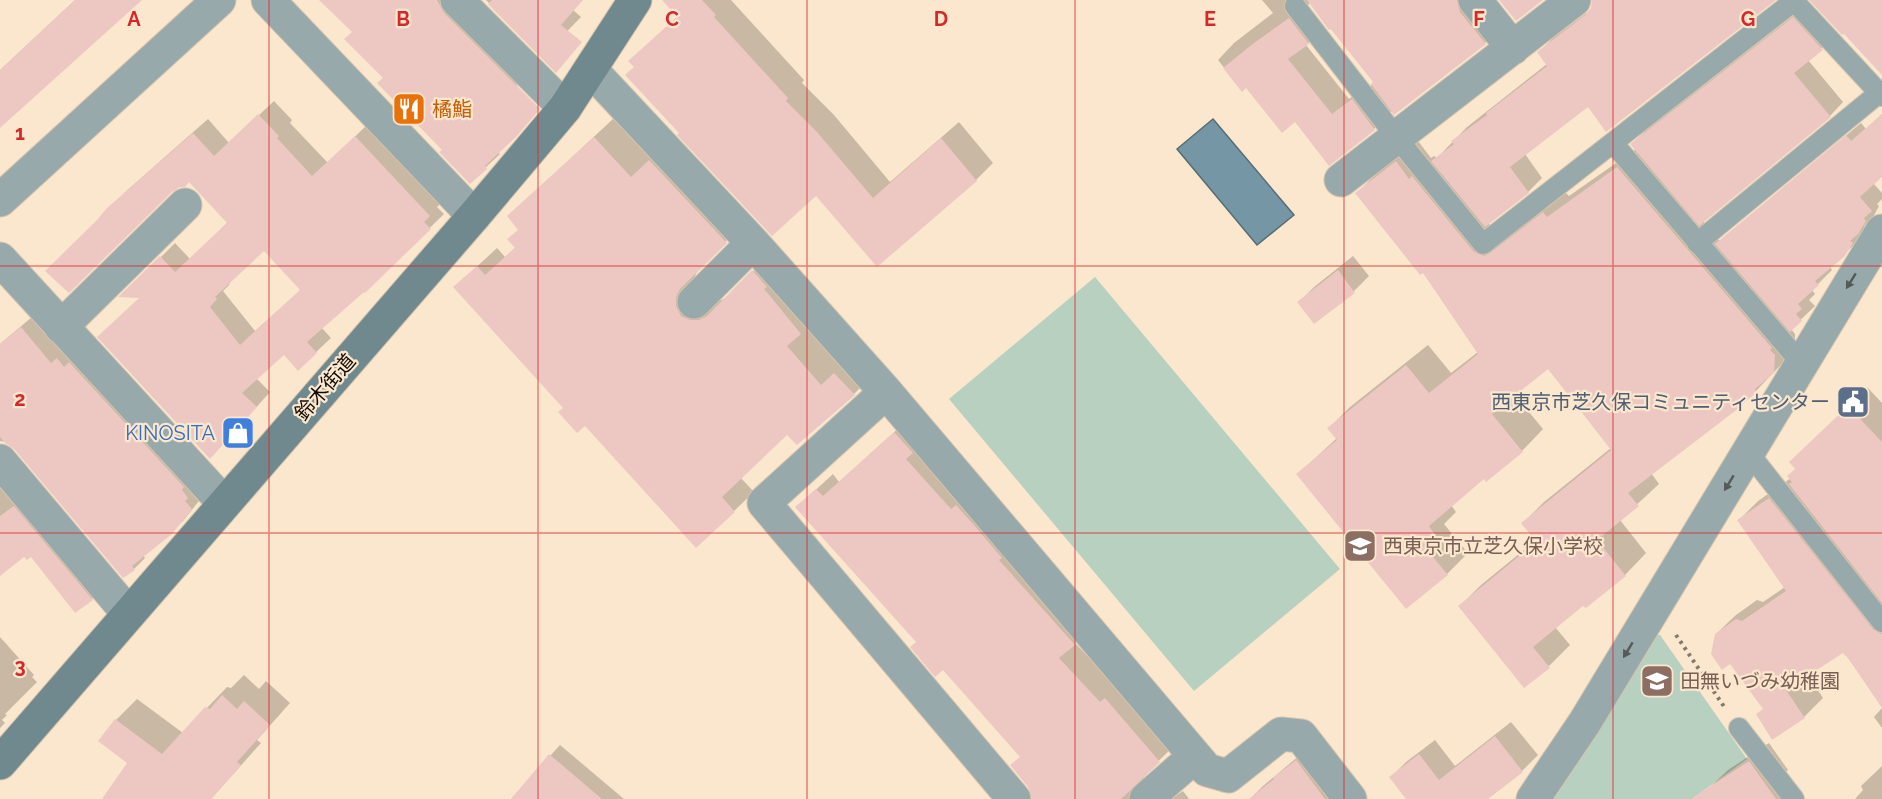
<svg xmlns="http://www.w3.org/2000/svg" width="1882" height="799" viewBox="0 0 1882 799" font-family="Raleway,'Noto Sans JP',sans-serif">
<rect width="100%" height="100%" fill="#fae7ce"/>
<path fill="#b8d0bf" d="M1095,277L1340,569L1194,691L949,399Z
M1650,635H1660L1747,759L1692,799H1553Z"/>
<path fill="#7596a5" stroke="#576c74" stroke-width="1.5" d="M1213,119L1294,215L1257,245L1177,149Z"/>
<path fill="#0003" fill-rule="evenodd" d="M75,0H140L0,126V70Z
M322,0H457L529,72L511,92L497,152L500,154L470,182L384,78L354,32Z
M486,0H582L573,10L581,17L542,57Z
M670,0H731L804,80L802,83L834,115L890,182L959,122L993,163L976,180L877,265L816,194L681,132L630,61L678,16Z
M1262,0H1481L1501,27L1485,43L1393,110L1374,129L1329,164L1295,120L1247,86L1242,90L1218,60L1234,43L1273,13ZM1310,3L1374,82L1371,86L1369,84L1349,99L1306,45L1325,27L1308,5Z
M1594,0H1773L1589,105L1525,154L1542,178L1528,192L1488,223L1495,231L1565,192L1569,196L1636,149L1632,144L1645,131L1807,5L1835,36L1808,60L1843,102L1830,116L1703,221L1720,241L1861,123L1866,129L1882,114V175L1873,183L1882,193V199L1877,204L1879,206L1872,219L1864,226L1866,229L1858,241L1830,267L1832,270L1812,290L1815,294L1809,300L1815,306L1791,329L1795,334V350L1756,391L1651,473L1659,484L1620,520L1646,553L1625,575L1586,606L1584,603L1555,627L1570,645L1549,666L1460,606L1481,585L1536,540L1523,523L1544,502L1611,448L1548,367L1514,394L1543,429L1522,451L1486,480L1484,477L1451,505L1456,512L1444,524L1468,553L1447,574L1298,474L1337,438L1329,428L1350,407L1428,345L1451,373L1478,352L1423,271L1357,193L1379,171L1418,141L1431,158L1434,156L1437,158L1467,127L1547,64L1539,52L1553,38L1593,8Z
M274,101L292,120L290,123L328,163L370,122L443,201L437,207L444,214L365,291L321,327L331,338L298,369L284,353L256,378L270,392L224,443L141,297L122,296L175,243L190,259L228,222L189,180L123,194L208,119L229,143ZM265,249L302,289L255,331L223,291L230,284L228,283Z
M614,118L651,159L670,142L745,222L699,268L695,276V286L708,301H719L728,297L772,252L806,327L841,367L854,355L873,375L854,394L787,433L740,477L754,492L734,511L585,424L565,407L455,287L497,248L505,257L516,247L519,229L509,216Z
M1353,256L1369,276L1354,291L1299,302L1314,287Z
M32,317L63,353L69,348L202,497L183,521L143,555L145,558L134,569L15,448L7,442L0,441V344Z
M1868,388L1882,403V705L1843,651L1807,674L1823,698L1804,717L1764,708L1716,634L1736,615L1757,600L1763,602L1785,587L1739,520L1758,501L1791,478L1810,443Z
M911,417L1089,628L1075,643L1175,745L1144,775L1143,785L1153,799H1043L1021,756L797,507L833,474L839,482Z
M0,466L103,588L92,599L31,555H24L0,575Z
M0,637L34,675L32,677L37,682L5,714L7,715L2,720L5,723L0,728Z
M244,675L259,689L266,681L290,703L257,740L261,743L211,799H104L129,762L100,740L116,720L137,699L183,733L227,687L231,688Z
M1882,708V728L1874,717Z
M1511,722L1538,755L1522,771L1486,799H1408L1391,777L1406,762L1435,740L1455,766Z
M1769,743L1788,770L1785,773L1803,799H1707L1708,789L1728,770Z
M560,745L624,799H511Z
M1312,745L1351,799H1250L1263,786Z
M1882,766V799H1855L1863,790L1861,786Z
M1183,791L1189,799H1171Z"/>
<path fill="#edc8c3" fill-rule="evenodd" d="M75,0H142L0,128V70Z
M319,0H437L444,13L540,109L516,137L485,166L487,169L470,184L439,152L442,150L377,83L383,78L344,39L352,32Z
M492,0H583L561,25L582,42L556,73L488,4Z
M662,0H702L716,15L714,17L788,98L786,101L817,132L873,198L941,138L977,181L877,267L816,196L772,236L677,135L679,133L625,75L634,67L628,61L677,17Z
M1307,0H1457L1460,12L1486,44L1394,115L1371,84L1373,82L1331,29L1329,30Z
M1499,0H1543L1516,21Z
M1592,0H1776L1606,132L1588,107L1510,167L1529,193L1485,227L1431,161L1454,144L1451,141L1487,115L1486,113L1547,66L1537,52L1585,15L1591,8Z
M1809,0H1882V75L1844,34L1842,35Z
M1793,17L1823,50L1794,73L1831,117L1699,226L1630,144Z
M1289,18L1309,44L1288,59L1332,114L1352,99L1375,130L1329,166L1295,122L1282,133L1246,88L1242,92L1223,68L1254,43Z
M258,114L279,136L277,138L312,176L355,136L430,216L424,222L431,229L365,293L364,292L307,342L317,353L298,371L284,355L242,393L257,407L210,459L97,337L139,298L118,297L160,256L175,272L227,223L189,182L185,187H180L172,192L69,293L45,271L97,220L107,208L193,133L214,156ZM264,251L300,290L240,345L210,307L217,299L215,297Z
M1882,114V177L1860,197L1872,211L1864,218L1866,221L1858,234L1850,241L1853,243L1844,257L1815,281L1819,285L1798,304L1802,309L1796,314L1802,321L1790,332L1715,244L1846,135L1851,141Z
M594,137L631,177L649,160L727,243L680,289L676,297V306L681,316L690,320H699L707,316L752,270L767,287L764,289L770,296L801,334L787,346L821,385L834,373L855,395L797,445L787,435L722,497L735,512L696,548L585,426L577,433L558,412L563,408L453,287L477,266L485,275L515,248L507,239L518,230L507,216Z
M1396,161L1409,179L1412,176L1474,252L1484,256L1490,253L1543,212L1547,217L1617,167L1772,348L1770,350L1775,355L1774,373L1755,389L1757,392L1735,411L1628,493L1639,506L1597,540L1626,576L1586,608L1583,606L1533,647L1550,668L1524,688L1458,606L1536,542L1521,523L1611,450L1548,369L1492,414L1523,452L1486,482L1484,479L1429,526L1435,535L1423,545L1448,575L1406,609L1296,474L1337,440L1327,428L1406,365L1429,393L1478,354L1423,273L1420,275L1355,193Z
M1338,270L1355,293L1314,324L1297,302Z
M21,327L51,363L57,358L64,367L69,362L184,487L182,490L188,498L185,501L192,509L172,534L132,566L135,570L123,578L14,449L5,443L0,437V344Z
M1848,406L1882,442V603L1789,484L1792,482L1787,476L1795,469L1789,462Z
M894,432L913,453L906,459L951,509L956,505L974,525L1002,558L999,560L1075,645L1059,658L1100,702L1105,698L1160,762L1121,799H1032L1028,787L1010,765L1020,757L943,670L935,677L910,647L916,642L795,507L816,489L823,496Z
M1769,498L1873,629L1882,634V708L1846,655L1845,656L1843,653L1786,690L1805,718L1772,740L1756,714L1763,709L1730,664L1722,670L1711,654L1715,634L1736,619L1742,621L1786,591L1737,520Z
M14,506L93,600L75,613L31,557L27,560L24,557L0,576V516Z
M222,695L237,709L244,701L270,725L237,762L241,765L211,799H102L127,763L98,741L115,719L162,754L205,707L210,709Z
M1495,736L1523,772L1488,799H1406L1389,777L1419,754L1439,780Z
M549,754L602,799H511Z
M1296,760L1325,799H1249L1274,779L1273,778Z
M1749,761L1776,799H1691Z"/>
<g fill="none" stroke-linecap="round" stroke-linejoin="round">
<g stroke="#d5c4ae" stroke-width="22">
<path id="lane" d="M1793,0L1882,96
M1295,6L1397,138L1483,244L1794,1
M1613,143L1801,363
M1697,243L1879,93
M1748,452L1882,622
M1739,728L1794,799"/>
</g>
<g stroke="#d5c4ae" stroke-width="35">
<path id="street" d="M268,0L474,216
M457,0L565,108
M1475,0L1513,48
M591,70L753,243L886,392L1207,770L1228,776L1281,734L1301,736L1350,799
M1341,180L1574,0
M0,200L219,0
M0,259L224,503
M694,302L753,243
M61,327L185,205
M886,392L764,503L1014,799
M0,461L128,613
M1146,799L1195,756
M1533,799L1585,722L1882,231"/>
</g>
<g stroke="#d5c4ae" stroke-width="35">
<path id="secondary" d="M0,763L474,216L565,108L635,0"/>
</g>
<path stroke="#857969" stroke-width="4" stroke-dasharray="3 4.5" stroke-linecap="butt" d="M1676,635L1725,708"/>
<use href="#lane" stroke="#98a9ac" stroke-width="20"/>
<use href="#street" stroke="#98a9ac" stroke-width="33"/>
<use href="#secondary" stroke="#70898e" stroke-width="33"/>
</g>
<defs><path id="oneway-solid" d="M-6-.8H1V-3.2L6.5 0L1 3.2V.8H-6Z" transform="scale(1.5)"/></defs>
<g fill="#545a58">
<use href="#oneway-solid" transform="translate(1851 281) rotate(122)"/>
<use href="#oneway-solid" transform="translate(1729 483) rotate(121)"/>
<use href="#oneway-solid" transform="translate(1628 650) rotate(121)"/>
</g>
<path fill="none" stroke="#d62828" stroke-width="1.5" stroke-opacity="0.55" d="M269,0V799M538,0V799M807,0V799M1075,0V799M1344,0V799M1613,0V799M0,266H1882M0,533H1882"/>
<defs>
<g id="restaurant-square" transform="scale(1.725)"><rect x="-9" y="-9" width="18" height="18" rx="4" fill="#e8710a" stroke="#fae7ce"/><path d="M-5-6h1v4h1v-4h1v4h1v-4h1v5L-1.5 .5V6h-2V.5L-5-1ZM5-6V6H3V1.5H1.5Q1.5-4 5-6Z" fill="#fff"/></g>
<g id="civic-square" transform="scale(1.725)"><rect x="-9" y="-9" width="18" height="18" rx="4" fill="#5c6f8a" stroke="#fae7ce"/><path d="M-.6-6.5H3V-4.5H.6V-3L4-1V1h2V6H-6V1h2V-1L-.6-3ZM-1.2 2.5V6h2.4V2.5Z" fill="#fff"/></g>
<g id="shop-square" transform="scale(1.725)"><rect x="-9" y="-9" width="18" height="18" rx="4" fill="#3f7fe0" stroke="#fae7ce"/><path d="M-5-2.5h2.3a2.7 3.5 0 0 1 5.4 0H5L5.5 6h-11ZM-1.5-2.5h3a1.5 2.3 0 0 0-3 0Z" fill="#fff"/></g>
<g id="school-square" transform="scale(1.725)"><rect x="-9" y="-9" width="18" height="18" rx="4" fill="#8d6e63" stroke="#fae7ce"/><path d="M0-5L7-2L0 1L-7-2ZM-4 1L0 2.5L4 1V4Q0 6-4 4Z" fill="#fff"/></g>
</defs>
<g fill-rule="evenodd">
<use href="#restaurant-square" x="409" y="109"/>
<use href="#civic-square" x="1853" y="402"/>
<use href="#shop-square" x="238" y="433"/>
<use href="#school-square" x="1360" y="546"/>
<use href="#school-square" x="1657" y="681"/>
</g>
<g text-anchor="middle" dominant-baseline="central" stroke-width="4.5" stroke-linejoin="round" paint-order="stroke">
<g font-size="20" fill="#c56008" stroke="#fae7ce" text-anchor="start">
<text x="432" y="109">橘鮨</text>
</g>
<g font-size="20" fill="#100a03" stroke="#fae7ce">
<text transform="translate(325 387) rotate(-49)">鈴木街道</text>
</g>
<g font-size="20" fill="#4e5e75" stroke="#fae7ce" text-anchor="end">
<text x="1830" y="402">西東京市芝久保コミュニティセンター</text>
</g>
<g font-size="20" fill="#366cbe" stroke="#fae7ce" text-anchor="end">
<text x="215" y="433">KINOSITA</text>
</g>
<g font-size="20" fill="#785e54" stroke="#fae7ce" text-anchor="start">
<text x="1383" y="546">西東京市立芝久保小学校</text>
<text x="1680" y="681">田無いづみ幼稚園</text>
</g>
</g>
<g font-size="20" text-anchor="middle" font-weight="bold" fill="#d62828" stroke="#fae7ce" stroke-width="4.5" stroke-linejoin="round" paint-order="stroke">
<text x="134" y="26">A</text>
<text x="403" y="26">B</text>
<text x="672" y="26">C</text>
<text x="941" y="26">D</text>
<text x="1210" y="26">E</text>
<text x="1479" y="26">F</text>
<text x="1748" y="26">G</text>
<text x="20" y="140">1</text>
<text x="20" y="406">2</text>
<text x="20" y="673">3</text>
</g>
</svg>
